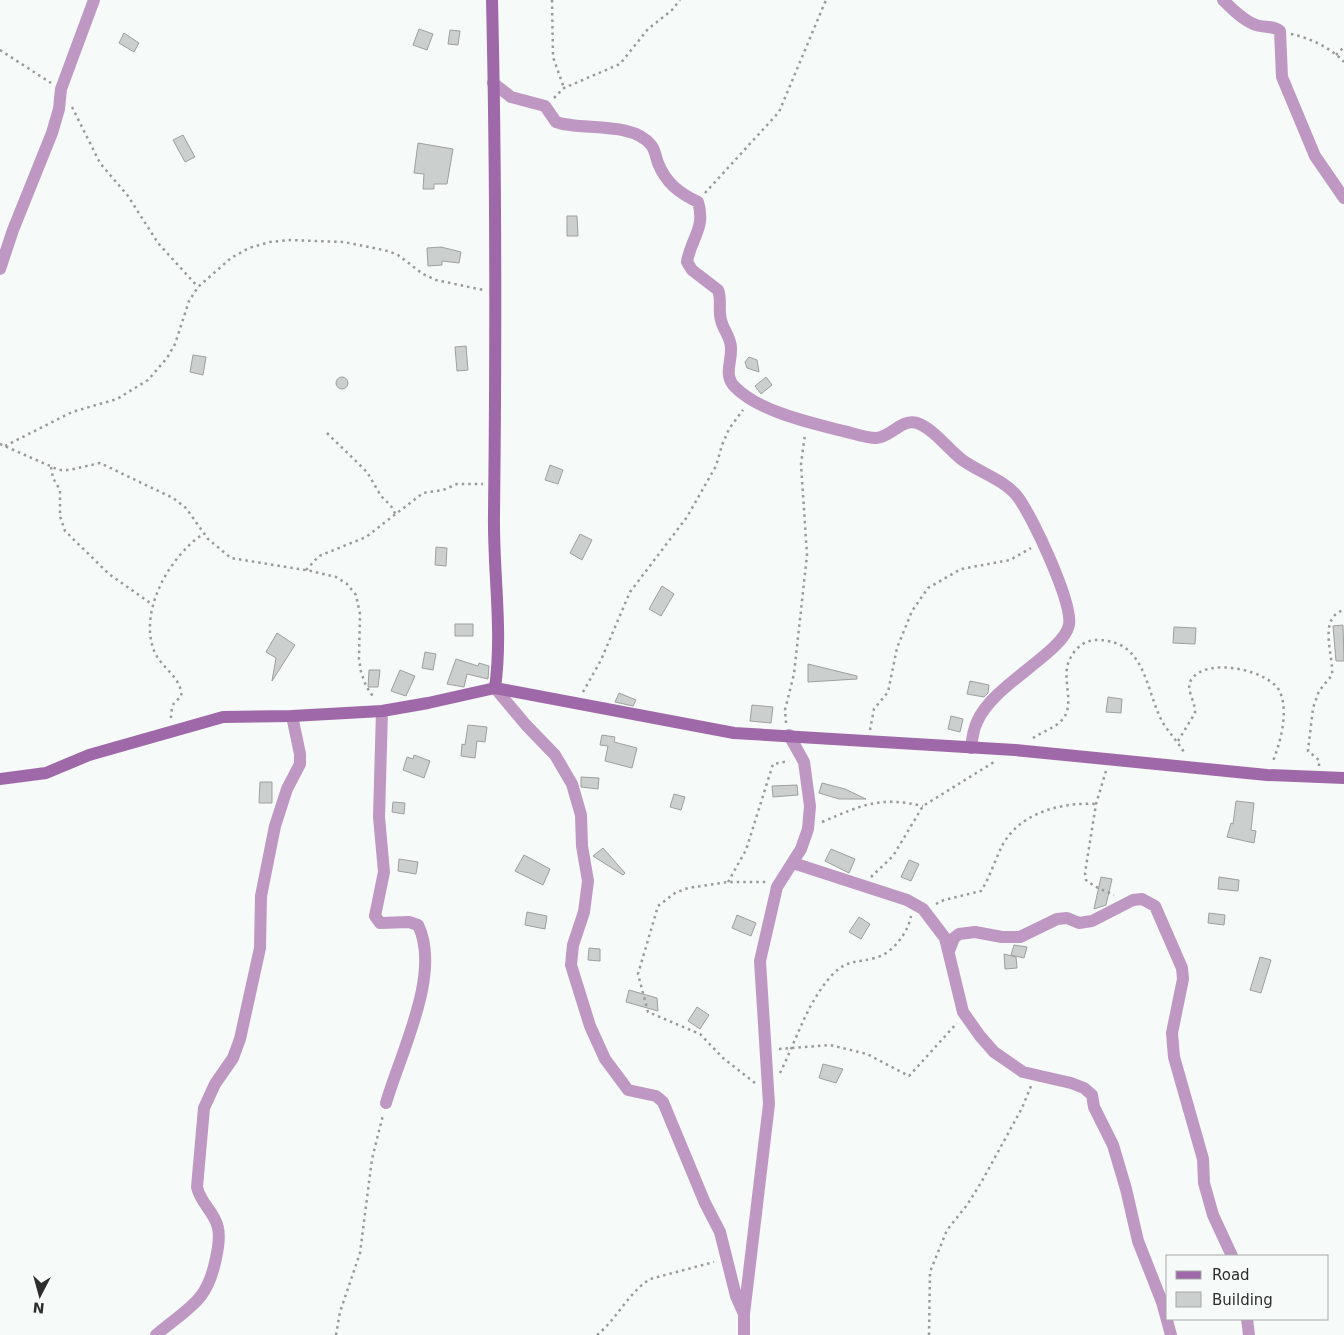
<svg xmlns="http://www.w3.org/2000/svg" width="1344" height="1335" viewBox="0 0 1344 1335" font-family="'DejaVu Sans',sans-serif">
<rect width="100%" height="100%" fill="#f6faf8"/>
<path fill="#cbcfcd" stroke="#9da09e" d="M419,29L433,34L427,50L413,45Z
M450,30L460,31L458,45L448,44Z
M124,33L139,43L134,52L119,43Z
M183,135L195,157L185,162L173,140Z
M418,143L453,149L447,184H434V189H423L424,174L414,173Z
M567,216H577L578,236H567Z
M441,247L461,252L459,263L442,261V265L428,266L427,248Z
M466,346L468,370L457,371L455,347Z
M193,355L206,357L203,375L190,372Z
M749,357L757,360L759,372L747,368L745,362Z
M766,377L772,385L761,394L755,386Z
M336 383a6 6 0 1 1 12 0a6 6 0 1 1-12 0Z
M550,465L563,470L558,484L545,480Z
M580,534L592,540L582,560L570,553Z
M436,547L447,548L446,566L435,565Z
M662,586L674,594L661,616L649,609Z
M455,624H473V636H455Z
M1343,625L1344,661H1336L1333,626Z
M1174,627L1196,628L1195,644L1173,643Z
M277,633L295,645L272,681L276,658L266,652Z
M425,652L436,654L433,670L422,668Z
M456,659L478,666L479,663L489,666L488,679L467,674L464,687L447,684Z
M808,664L857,676V679L808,682Z
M369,670H380L378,687H368Z
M400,670L415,676L406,696L391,691Z
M970,681L989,685L988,693L984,697L967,694Z
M619,693L636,700L633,706L615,702Z
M1108,697L1122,699L1121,713L1106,712Z
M752,705L773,707L771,723L750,721Z
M951,716L963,719L960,732L948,729Z
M468,725L487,727L485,742L477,741L475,758L461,756L462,744L465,745Z
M602,735L615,737L614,742L637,748L632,768L605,761L608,746L600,745Z
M414,755L430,761L424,778L403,770L407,757L413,759Z
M581,777L599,778L598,789L581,787Z
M260,782H272V803H259Z
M822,783L845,789L866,799H839L819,793Z
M797,785L798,795L773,797L772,786Z
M674,794L685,797L681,810L670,807Z
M1236,801L1254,803L1251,830L1256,831L1254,843L1227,837L1231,823L1233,824Z
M393,802L405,803L404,814L392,812Z
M603,848L625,873L623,875L593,856Z
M831,849L855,859L849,873L825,861Z
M524,855L550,869L543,885L515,871Z
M399,859L418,862L416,874L398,871Z
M909,860L919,864L911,881L901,877Z
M1101,877L1112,879L1106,905L1094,909Z
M1219,877L1239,880L1238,891L1218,889Z
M527,912L547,916L545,929L525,925Z
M1209,913L1225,915L1224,925L1208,923Z
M737,915L756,923L751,936L732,928Z
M859,917L870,924L861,939L849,932Z
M1014,945L1027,947L1024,958L1011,955Z
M589,948L600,949V961L588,960Z
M1004,954L1016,957L1017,968L1005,969Z
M1260,957L1271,960L1261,993L1250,990Z
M629,990L657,998L658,1011L626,1002Z
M697,1007L709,1015L700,1029L688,1021Z
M823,1064L843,1069L836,1083L819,1078Z"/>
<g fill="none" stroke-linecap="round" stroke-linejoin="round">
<path stroke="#989b99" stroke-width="2.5" stroke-dasharray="2.5 4" stroke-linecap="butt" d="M552,0L553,57L564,88
M1291,34C1310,38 1331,48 1344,62
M0,50L51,83
M1336,55L1344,47
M554,98L564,88L620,64L648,29L672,10L680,0
M72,107L100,163L128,196L158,243L198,287
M705,193L779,112L826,0
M327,433L367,472L381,496L391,506L396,515
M0,444L59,470H69L100,463L173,498L186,508L208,539L231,558L311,571L336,577L347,584L356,595L360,614L359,659L361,672L366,686L374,698
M5,446L72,412L117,399L148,380L167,358L175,344L189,301L198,287L231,258L249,248L270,242L290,240L344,242L388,251L398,255L423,274L436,280L483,290
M51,467L53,478L60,490V516L65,531L109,574L153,605
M306,570L319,556L366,537L423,493L443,490L457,484H483
M583,692L601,660L630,592L687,517L716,466L722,445L729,429L743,410
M171,718C171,713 172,707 174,703C177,699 183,698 181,691C178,676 161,666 155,653C137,612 170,556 203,534
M786,723L785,710L794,674L807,555L801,464L805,434
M870,730L874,709L888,692L897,648L912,611L928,588L961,569L1010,560L1031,548
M1033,738C1042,732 1055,728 1062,720C1076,705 1061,679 1069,661C1074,649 1084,640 1097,640C1147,640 1145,691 1163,723C1170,734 1179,743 1185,754
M1178,741L1195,713C1196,702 1185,689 1191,680C1206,656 1270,670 1280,692C1289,712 1280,745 1272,763
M1319,766V760L1308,751L1313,708L1319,691L1332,675C1334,656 1317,618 1344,610
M1106,771L1096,804L1085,873L1086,880L1094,886L1114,895
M822,822C863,805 878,796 923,806
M871,877L893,856L923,806L994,762
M728,882L746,850L773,764L789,761
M936,904L944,900L981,891C990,877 995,860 1002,846C1019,813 1061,802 1096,804
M779,1049L830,1045L867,1054L909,1076L957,1023
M780,1073C797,1039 807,1002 833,974C848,959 857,963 875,958C892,954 908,933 911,916
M755,1083L723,1058L700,1034L648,1012L638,974L658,906L675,893L688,888L728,882H767
M336,1335L340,1312L360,1253L372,1159L383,1115
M597,1335C617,1319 628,1293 650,1279L714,1262
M929,1335L930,1272L947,1230L967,1205L982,1181L1022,1108L1031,1086"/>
<path stroke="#be98c3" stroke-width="12" d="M1223,0C1232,9 1244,21 1256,25C1264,28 1273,25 1280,31L1282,77L1315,156L1344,198
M493,83L511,97L545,106L556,122C581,131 632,121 651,145C655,149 656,158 658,163C666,183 679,193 698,202C706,228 691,238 687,262L692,270L718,290C722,300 718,310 721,320C723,330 731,337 731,348C732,362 723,375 735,387C758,411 811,423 843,431C853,433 865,438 876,438C891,437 902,418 917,423C934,429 947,448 961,459C978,472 1003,479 1017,496C1032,515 1073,603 1069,625C1063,653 992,685 977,722C973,730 972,739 971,748
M0,269L13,230L52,133L59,109L61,89L94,0
M495,688L526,725L555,755L572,784L581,815L582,846L588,881L584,912L573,945L571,965L590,1026L605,1059L628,1090L656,1096L663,1102L705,1203L720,1232L736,1296L744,1314
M382,711L379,817L384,872L375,916L380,923L409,922L418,925C442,973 400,1054 386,1103
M793,863L907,900L923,909L945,938L963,1012L980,1036L994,1052L1023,1072L1071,1083L1084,1088L1092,1095L1094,1107L1113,1145L1126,1189L1138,1241L1162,1302L1171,1335
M949,951L954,938L959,934L975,932L1002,937H1020L1057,919L1067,918L1079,923L1092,921L1133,900L1142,899L1155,906L1182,968L1183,979L1172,1033L1174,1057L1203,1159L1204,1183L1213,1215L1232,1256
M1247,1319L1249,1335
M156,1335C188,1307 207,1304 216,1258C218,1249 220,1237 218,1228C215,1212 200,1203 197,1187L204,1108L215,1084L233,1058L240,1039L260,948L261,896L275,826L287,789L300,764V754L292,716
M744,1335V1314L769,1104L760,961L777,887L801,849L808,829L810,806L804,762L789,735"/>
<path stroke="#9f68a8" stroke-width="12" d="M492,0C496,171 496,343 494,514C493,572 503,630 495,688
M0,779L46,773L89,755L223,717L292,716L382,711L428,703L495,688L734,733L1015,750L1267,775L1344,778"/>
</g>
<rect x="1166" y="1255" width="162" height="65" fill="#f6faf8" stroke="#a5a8a6"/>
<rect x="1176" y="1271" width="25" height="8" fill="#9f68a8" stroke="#a5a8a6"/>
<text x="1212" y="1280" font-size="15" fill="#2c2d2c">Road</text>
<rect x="1176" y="1292" width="25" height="15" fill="#cbcfcd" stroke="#a5a8a6"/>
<text x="1212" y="1305" font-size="15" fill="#2c2d2c">Building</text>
<g transform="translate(40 1295) rotate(186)" stroke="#f6faf8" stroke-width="4" paint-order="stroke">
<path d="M0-4L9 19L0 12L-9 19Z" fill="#2c2d2c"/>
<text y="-8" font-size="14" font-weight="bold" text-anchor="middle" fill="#2c2d2c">N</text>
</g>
</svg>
